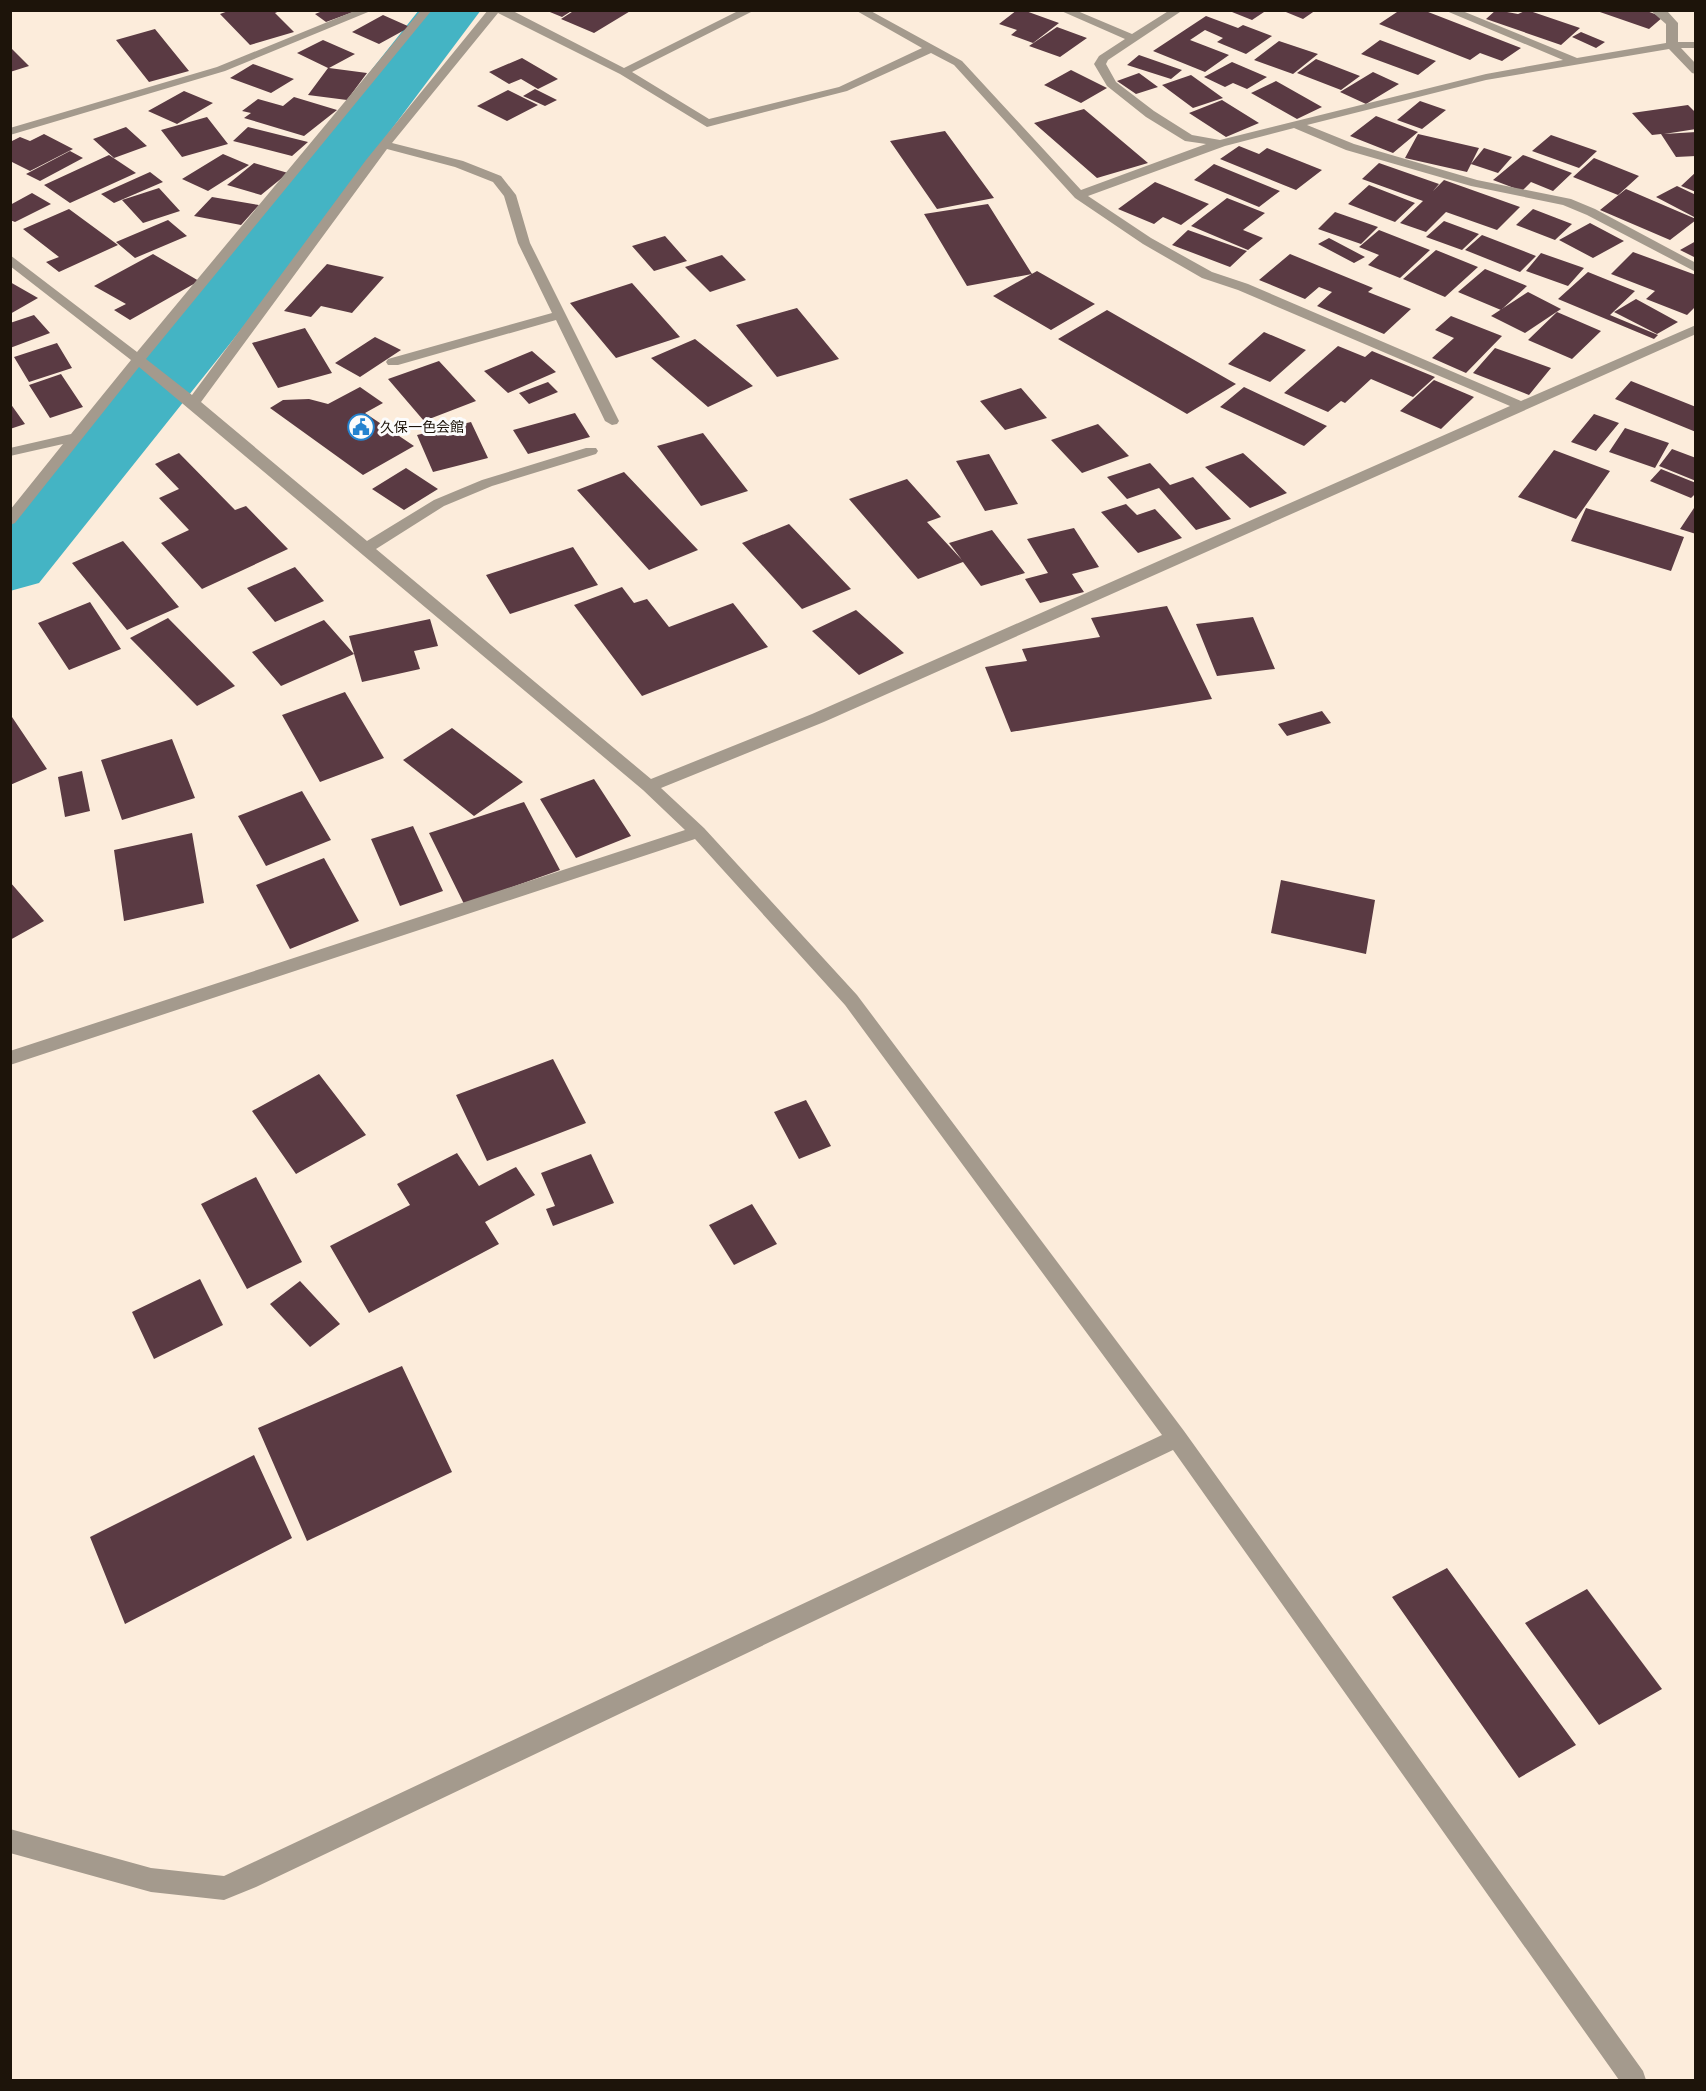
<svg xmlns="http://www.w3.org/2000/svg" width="1706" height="2091" viewBox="0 0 1706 2091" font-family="Rubik,'Noto Sans JP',sans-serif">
<rect width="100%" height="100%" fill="#fcecdb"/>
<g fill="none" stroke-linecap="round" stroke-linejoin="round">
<path fill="#44b4c4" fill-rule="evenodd" d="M419,10H481L244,326L39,583L10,591V511L192,296Z"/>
</g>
<path fill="#5a3a43" d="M231,10H282L275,13L294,32L250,45L220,14Z
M325,10H356V11L326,22L315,14Z
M545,10H573L562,17Z
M575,10H632L594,33L561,19Z
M1017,10H1023L1059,23L1033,43L1011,35L1017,30L999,24Z
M1234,10H1267L1252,20L1232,12Z
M1281,10H1316L1303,19Z
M1400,10H1423L1521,48L1502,61L1480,53L1470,60L1379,24Z
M1496,10L1518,14L1527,10L1580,28L1561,45L1486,19Z
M1644,10L1663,17L1649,29L1597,11Z
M383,15L410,27L379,44L352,32Z
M1206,16L1238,28L1243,25L1272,36L1246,54L1217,42L1223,38L1205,30L1190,40L1229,55L1205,72L1153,51Z
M1057,27L1087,38L1060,57L1029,46Z
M155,29L189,71L149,82L116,40Z
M1581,32L1605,42L1596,48L1572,37Z
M323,40L355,54L329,68L367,73L347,100L308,95L328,68L297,53Z
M1380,40L1436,61L1418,75L1361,54Z
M1279,41L1318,54L1293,74L1254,60Z
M10,47L29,66L10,72Z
M1139,55L1182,70L1171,79L1127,65Z
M522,58L558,79L538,89L521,79L509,84L489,72Z
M1316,59L1360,76L1341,90L1297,73Z
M1232,62L1267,77L1247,89L1233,83L1225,87L1204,77Z
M253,64L294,79L271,93L230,78Z
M1071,70L1107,88L1081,103L1044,85Z
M1373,72L1399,84L1366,104L1340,92Z
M1139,73L1158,87L1136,94L1117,81Z
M1191,75L1223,98L1193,108L1162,85Z
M1276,81L1322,107L1297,119L1251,93Z
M535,89L557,100L545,106L523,96Z
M508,90L538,105L507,121L477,106Z
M184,91L213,103L177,124L148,111Z
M294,97L337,110L304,136L244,118L251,113L242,111L258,99L283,106Z
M1222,100L1259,123L1226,137L1189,113Z
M1420,101L1446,110L1422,129L1397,120Z
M1688,105L1696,113V129L1664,134L1696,132V156L1676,157L1661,134L1652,135L1632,113Z
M1084,109L1148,163L1097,178L1034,123Z
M1376,116L1418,132L1393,153L1350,136Z
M207,117L228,144L182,157L161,130Z
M126,127L147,146L114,158L93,139Z
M248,127L308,142L292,156L233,141Z
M945,131L994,198L937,209L890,141Z
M44,134L73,149L30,171L10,161V142L20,137L30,141Z
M1418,134L1479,148L1467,172L1405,158Z
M1551,135L1597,151L1579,168L1532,151Z
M1239,146L1259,154L1267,148L1322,170L1296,190L1220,159Z
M1484,148L1512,157L1498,173L1471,164Z
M70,151L83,158L40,181L26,174Z
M223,154L249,165L208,191L182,179Z
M109,155L136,173L70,203L44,185Z
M1523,155L1572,173L1553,191L1531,182L1522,191L1493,180Z
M1594,158L1639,176L1618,195L1573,177Z
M254,163L288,173L261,195L227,185Z
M1379,163L1439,184L1433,191L1444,180L1520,207L1497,230L1446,212L1426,232L1400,223L1423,201L1362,179Z
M1214,164L1280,191L1259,207L1194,180Z
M150,172L163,182L114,203L101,194Z
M1696,172V192L1681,186Z
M1155,182L1209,204L1181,225L1163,217L1154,224L1118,209Z
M1369,185L1415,203L1395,222L1348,204Z
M1677,186L1696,195V218L1656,197Z
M159,188L180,211L143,223L122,200Z
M1626,189L1696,219V220L1670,240L1600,210Z
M32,193L51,204L15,222L10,220V205Z
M212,197L259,205L241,225L194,216Z
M1227,198L1265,213L1243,230L1263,238L1248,250L1191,226Z
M988,204L1032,274L967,286L924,214Z
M69,209L118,245L59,272L46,262L59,257L23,229Z
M1533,209L1572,224L1555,240L1516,225Z
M1335,212L1378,227L1361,244L1318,229Z
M168,220L187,236L135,258L116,242Z
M1444,221L1479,234L1462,250L1426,237Z
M1590,223L1624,241L1593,258L1559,240Z
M1188,230L1247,251L1230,267L1172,245Z
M1379,230L1430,250L1400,278L1368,265L1379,255L1359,247Z
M1482,235L1536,256L1520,272L1465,250Z
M665,236L687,261L654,271L632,246Z
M1329,238L1365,257L1354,263L1318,244Z
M1696,241V258L1680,250Z
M1436,250L1478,267L1445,297L1403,279Z
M1633,252L1696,275V306L1687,315L1646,299L1655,291L1611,274Z
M1541,253L1584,268L1568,286L1526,271Z
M153,254L199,281L130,320L114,310L126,304L94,286Z
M1290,254L1373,288L1368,292L1411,309L1384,334L1317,306L1332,292L1319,287L1305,299L1259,280Z
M722,255L746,280L710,292L685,267Z
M327,264L384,277L352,313L321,306L311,317L284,311Z
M1485,269L1527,286L1501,310L1458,292Z
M1037,271L1095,304L1051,330L993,296Z
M1588,272L1635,291L1610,315L1658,335L1654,339L1558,299Z
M10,282L38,298L10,314Z
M632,283L680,337L616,358L570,303Z
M1528,292L1561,309L1525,333L1491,316Z
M1636,299L1678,322L1657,334L1614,312Z
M797,308L839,359L777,377L736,325Z
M1107,310L1236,384L1187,414L1058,339Z
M1557,312L1601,331L1572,359L1528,340Z
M34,315L50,333L10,348V323Z
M1451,316L1502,336L1466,373L1432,358L1454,338L1435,330Z
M305,328L332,373L278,388L252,343Z
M1264,332L1306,350L1270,382L1228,364Z
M375,337L401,350L360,377L335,363Z
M695,339L753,386L708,407L651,358Z
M57,343L72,368L29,382L14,357Z
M1338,346L1365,357L1372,351L1435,377L1413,397L1371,379L1345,403L1341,401L1328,412L1284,393Z
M1495,348L1551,368L1529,395L1473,373Z
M532,351L556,372L508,393L484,371Z
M439,361L476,401L424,421L388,379Z
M61,374L83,407L50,418L29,385Z
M1434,380L1474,397L1441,429L1400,411Z
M1631,381L1696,407V432L1615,399Z
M548,382L558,392L529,404L519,393Z
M360,387L383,403L365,413L414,446L363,475L270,408L283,400L309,399L328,404Z
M1244,387L1327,426L1304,446L1220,407Z
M1021,388L1047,418L1005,430L980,401Z
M10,403L25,424L10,429Z
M575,413L590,437L528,454L513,430Z
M1594,414L1619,423L1596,451L1571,442Z
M471,422L488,458L433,472L417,435Z
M1098,424L1129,456L1082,473L1051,440Z
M1625,428L1669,443L1655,468L1609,452Z
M703,433L748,491L701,506L657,446Z
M1672,449L1696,458V481L1659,466Z
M1554,450L1610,471L1576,519L1518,497Z
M179,453L235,510L246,506L288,549L202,589L161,543L189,530L159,498L179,489L155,464Z
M1243,453L1287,493L1250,508L1205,467Z
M989,454L1018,504L985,511L956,461Z
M1150,463L1170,485L1193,477L1231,519L1196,530L1159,488L1127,499L1107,477Z
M406,468L438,489L404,510L372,489Z
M1661,469L1696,483V493L1691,498L1650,481Z
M624,472L698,550L649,570L577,490Z
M907,479L941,517L927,522L962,560L949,543L992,530L1025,573L981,586L963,562L918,579L849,499Z
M1126,504L1137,515L1155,509L1182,538L1138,553L1101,512Z
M1696,505V534L1680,529Z
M1586,508L1684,537L1671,571L1571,541Z
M789,524L851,589L802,609L742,543Z
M1074,528L1099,567L1072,574L1084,592L1040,603L1025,579L1048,573L1027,539Z
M123,541L179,607L127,630L72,563Z
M573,547L598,585L510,614L486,575Z
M295,567L324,601L275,622L247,588Z
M622,587L634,603L647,599L669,627L733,603L768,647L642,696L574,605Z
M90,602L121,649L69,670L38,623Z
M1167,606L1212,699L1011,732L985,667L1027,661L1022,649L1100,637L1091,618Z
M856,610L904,653L859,675L812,631Z
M1253,617L1275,669L1217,676L1196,624Z
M168,618L235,686L197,706L130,638Z
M430,619L438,646L414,651L420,669L362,682L349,636Z
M324,620L354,654L281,686L252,652Z
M345,692L384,758L320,782L282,715Z
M1322,711L1331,723L1287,736L1278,724Z
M10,714L47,769L10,785Z
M452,728L523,782L474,816L403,760Z
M172,739L195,798L122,820L101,760Z
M82,771L90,811L65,817L58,777Z
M594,779L631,836L576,858L540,799Z
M302,791L331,840L266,866L238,816Z
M524,802L560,870L464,904L429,833Z
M413,826L443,891L400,906L371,839Z
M192,833L204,903L124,921L114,850Z
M324,858L359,921L290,949L256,885Z
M1281,880L1375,900L1366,954L1271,933Z
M10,882L44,921L10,940Z
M553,1059L586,1123L487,1161L456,1095Z
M319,1074L366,1135L296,1174L252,1111Z
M806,1100L831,1146L799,1159L774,1112Z
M457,1153L479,1186L516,1167L535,1195L485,1222L499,1244L369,1313L330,1246L410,1205L397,1184Z
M591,1154L614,1203L553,1226L546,1209L555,1206L541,1173Z
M256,1177L302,1262L247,1289L201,1204Z
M752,1204L777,1244L734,1265L709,1225Z
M200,1279L223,1325L154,1359L132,1312Z
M300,1281L340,1324L310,1347L270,1304Z
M402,1366L452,1472L307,1541L258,1428Z
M254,1455L292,1538L125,1624L90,1537Z
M1447,1568L1576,1745L1519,1778L1392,1597Z
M1587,1589L1662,1689L1599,1725L1525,1623Z"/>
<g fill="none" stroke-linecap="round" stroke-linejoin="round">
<path fill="#a49a8d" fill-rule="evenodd" d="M357,10H373L225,71L10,135V128L217,67Z
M421,10H432L146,359L192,395L366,160L488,10H511L624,68L740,10H755L632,72L709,119L839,87L922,48L855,10H869L962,61L1081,190L1206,144L1185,141L1146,117L1107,86L1094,64L1099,56L1125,39L1059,10H1075L1132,34L1170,10H1183L1108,60L1106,64L1116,82L1154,111L1192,135L1220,140L1486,74L1563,60L1444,10H1460L1577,58L1666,43V24L1650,10L1668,12L1678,23V42H1696V48H1681L1696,64V74L1692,73L1669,49L1486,80L1307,125L1354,144L1477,180L1571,199L1595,209L1696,263V272L1587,215L1563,205L1471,186L1346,150L1294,128L1225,146L1088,196L1151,238L1212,272L1248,284L1521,401L1696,325V334L824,722L661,788L704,828L857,995L1184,1431L1643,2071L1646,2080H1619L1173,1450L256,1887L224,1900L151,1892L10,1853V1829L151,1868L224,1876L1162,1435L845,1005L695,839L10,1065V1051L685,830L643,790L139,367L15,523L10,525V510L63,444L10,456V448L71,434L131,360L10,266V255L137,352ZM498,13L620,74L707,127L847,91L931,53L954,65L1075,198L1143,244L1202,278L1238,290L1510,406L812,714L651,779L376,549L444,506L492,486L596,454L598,451L596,448H586L482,480L434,500L367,541L201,402L387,149L455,167L493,182L504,196L518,243L552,313L388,359L386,362L388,365H398L556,320L605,421L612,425L617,424L619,421L530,243L516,195L501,176L463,161L392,143Z"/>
</g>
<defs>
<g id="civic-ring" transform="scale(1.35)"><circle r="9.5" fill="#fcfcfc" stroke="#2583cf" stroke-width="1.5"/><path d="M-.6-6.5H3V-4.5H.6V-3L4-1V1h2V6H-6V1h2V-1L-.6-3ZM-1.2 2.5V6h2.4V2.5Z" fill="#2583cf"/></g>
</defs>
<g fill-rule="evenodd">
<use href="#civic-ring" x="361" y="427"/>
</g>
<g text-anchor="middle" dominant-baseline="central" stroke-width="6" stroke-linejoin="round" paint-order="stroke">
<g font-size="14" fill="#1d140a" stroke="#fcfcfc" text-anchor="start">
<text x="380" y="427">久保一色会館</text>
</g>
</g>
<rect width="1706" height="2091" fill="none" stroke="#1d140a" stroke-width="24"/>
</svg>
